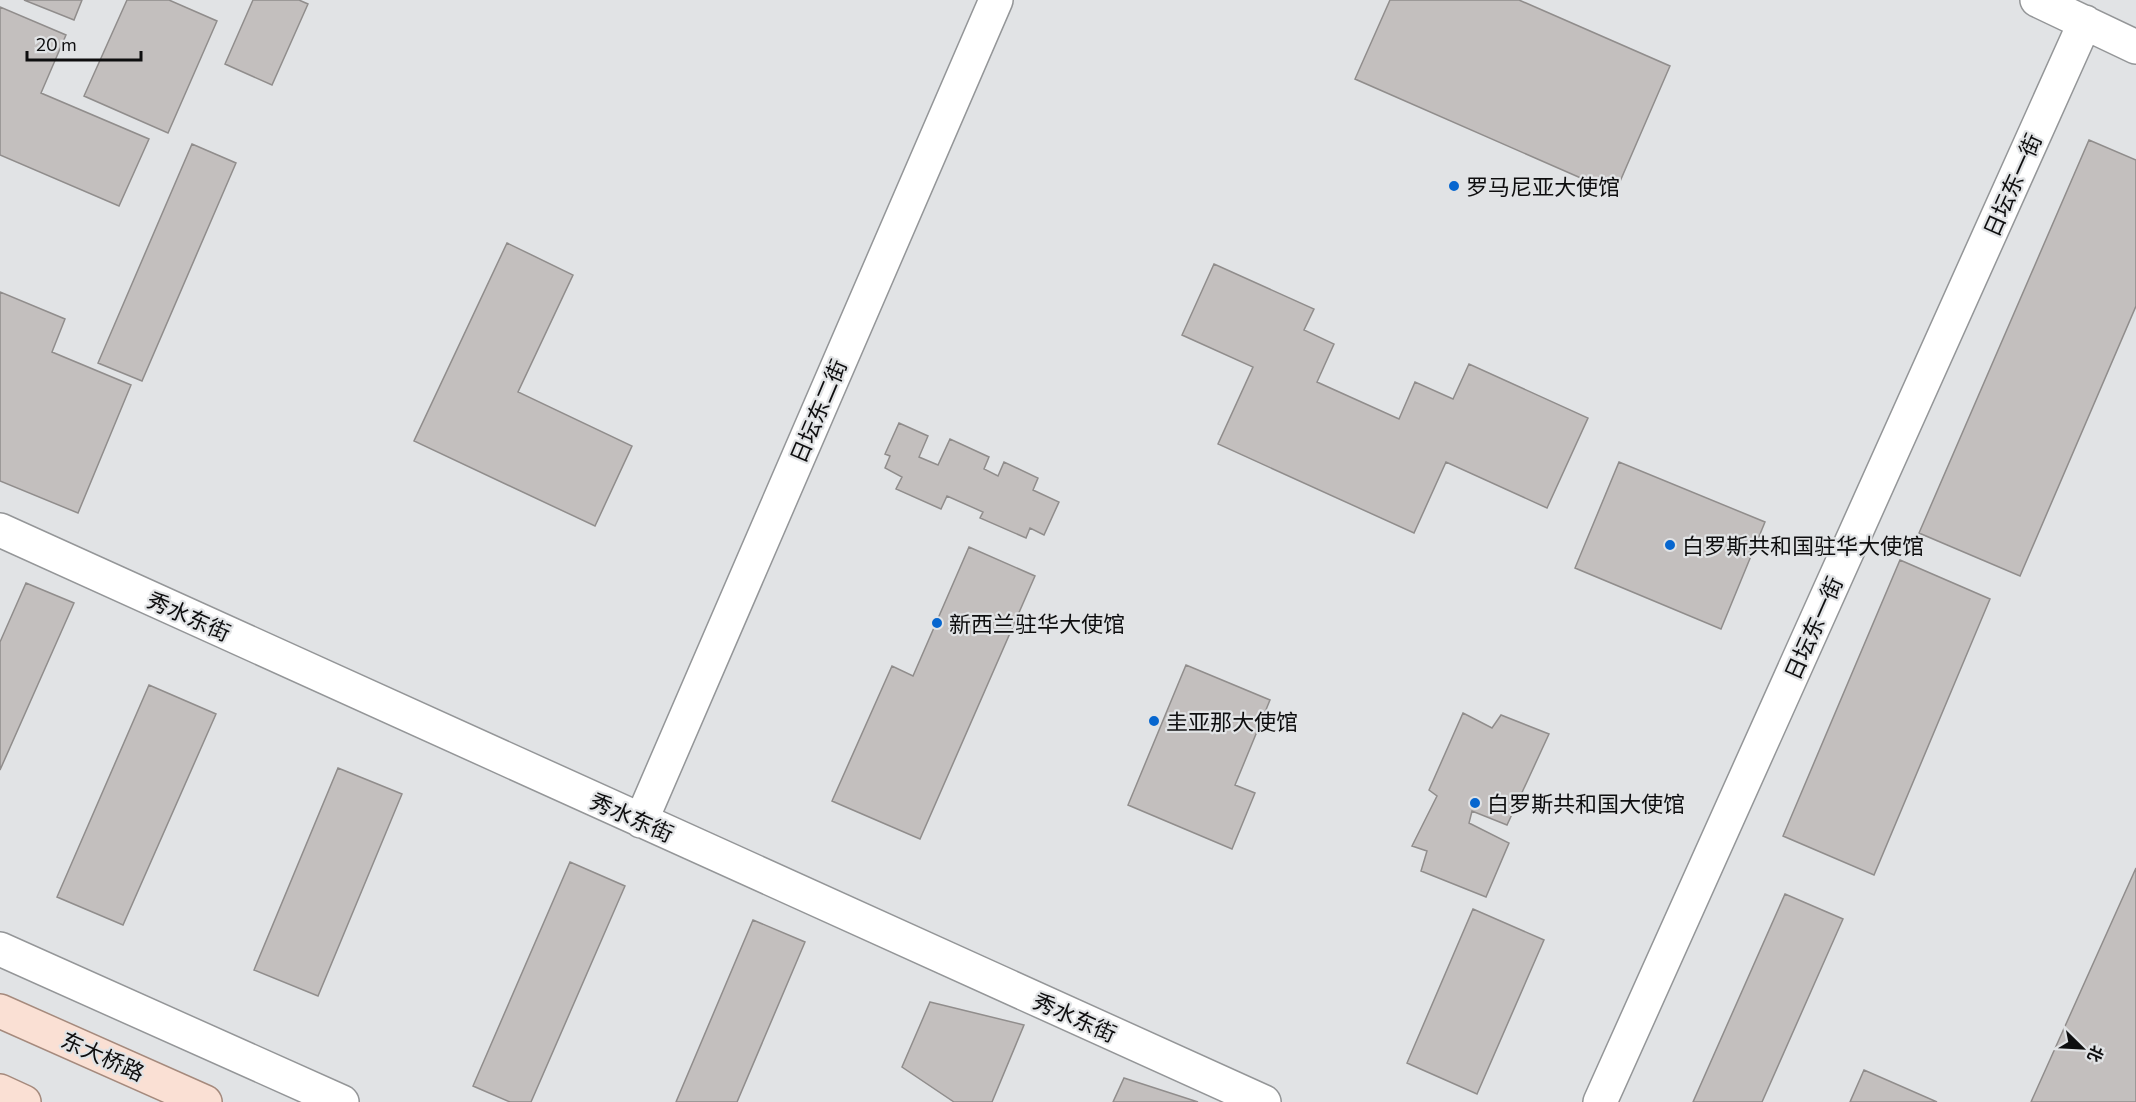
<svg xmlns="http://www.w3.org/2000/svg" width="2136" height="1102" viewBox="0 0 2136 1102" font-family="Commissioner,'Noto Sans SC',sans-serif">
<rect width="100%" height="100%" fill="#e1e3e5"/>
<path fill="#c3bfbe" stroke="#908d8c" stroke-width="1.5" d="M24,0H82L74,20Z
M127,0H169L217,21L168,133L84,96Z
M253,0H299L308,4L272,85L225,64Z
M1390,0H1519L1670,66L1615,193L1355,79Z
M0,7L66,35L41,93L149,139L119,206L0,155Z
M2089,140L2136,160V306L2020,576L1919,533Z
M192,144L236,163L142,381L98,363Z
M507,243L573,275L518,392L632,446L595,526L414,441Z
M1214,264L1314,309L1304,330L1334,344L1317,382L1399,419L1415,382L1453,399L1469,364L1588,418L1547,508L1446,462L1414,533L1218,444L1253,367L1182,335Z
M0,292L65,319L52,352L131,385L78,513L0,481Z
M899,423L928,436L919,457L938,465L950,439L989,457L984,469L998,476L1004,462L1038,478L1033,490L1059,502L1044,535L1030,528L1026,538L980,518L983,512L947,496L941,509L896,489L902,477L885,468L890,456L885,454Z
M1619,462L1765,522L1721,629L1575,568Z
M969,547L1035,576L920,839L832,801L892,666L913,676Z
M1900,560L1990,599L1874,875L1783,836Z
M26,583L74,603L0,770V642Z
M1186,665L1270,700L1235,785L1255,793L1232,849L1128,805Z
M149,685L216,714L123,925L57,897Z
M1463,713L1492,728L1501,715L1549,734L1507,825L1472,811L1469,823L1509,843L1486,897L1421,871L1427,851L1412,846L1437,796L1429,790Z
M338,768L402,794L318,996L254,970Z
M570,862L625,886L531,1102H510L473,1086Z
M2136,868V1102H2031Z
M1785,894L1843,919L1762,1102H1693Z
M1473,909L1544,940L1477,1094L1407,1063Z
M753,920L805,942L737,1102H676Z
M930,1002L1024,1025L992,1102H954L902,1067Z
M1864,1070L1937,1102H1850Z
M1124,1078L1198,1102H1113Z"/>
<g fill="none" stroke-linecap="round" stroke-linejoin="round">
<g stroke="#949698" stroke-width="36">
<path id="minor" d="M2037,0L2136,47
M0,530L1264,1102
M641,821L996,0
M0,949L342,1102
M1600,1102L2085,22"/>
</g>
<g stroke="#a58a7d" stroke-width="36">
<path id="major" d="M0,1011L205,1102
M0,1091L24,1102"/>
</g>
<use href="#minor" stroke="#fff" stroke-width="33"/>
<use href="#major" stroke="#fae0d4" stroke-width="33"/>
</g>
<g fill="#0666cf" stroke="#e1e3e5" stroke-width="2">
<circle cx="1454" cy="186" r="6"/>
<circle cx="1670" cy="545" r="6"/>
<circle cx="937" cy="623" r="6"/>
<circle cx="1154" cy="721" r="6"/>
<circle cx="1475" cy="803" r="6"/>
</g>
<g text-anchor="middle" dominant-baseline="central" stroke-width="4.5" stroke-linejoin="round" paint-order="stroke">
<g font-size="22" fill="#0e0e0f" stroke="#e1e3e5">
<text transform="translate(2012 185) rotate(-66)">日坛东一街</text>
<text transform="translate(818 411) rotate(-67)">日坛东二街</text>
<text transform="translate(189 616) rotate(24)">秀水东街</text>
<text transform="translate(1813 628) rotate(-66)">日坛东一街</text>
<text transform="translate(632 817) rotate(24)">秀水东街</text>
<text transform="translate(1075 1017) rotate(24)">秀水东街</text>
<text transform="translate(103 1056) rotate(24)">东大桥路</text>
</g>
<g font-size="22" fill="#0e0e0f" stroke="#e1e3e5" text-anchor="start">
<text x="1466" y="186">罗马尼亚大使馆</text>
<text x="1682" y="545">白罗斯共和国驻华大使馆</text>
<text x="949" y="623">新西兰驻华大使馆</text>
<text x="1166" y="721">圭亚那大使馆</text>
<text x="1487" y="803">白罗斯共和国大使馆</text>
</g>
</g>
<g transform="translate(2082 1048) rotate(114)" stroke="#e1e3e5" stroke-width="4.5" paint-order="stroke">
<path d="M0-4.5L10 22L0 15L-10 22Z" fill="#0e0e0f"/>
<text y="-9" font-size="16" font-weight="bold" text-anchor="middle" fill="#0e0e0f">北</text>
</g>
<path d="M27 51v9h114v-9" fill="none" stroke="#0e0e0f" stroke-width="3"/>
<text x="36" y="51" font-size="18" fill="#0e0e0f" stroke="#e1e3e5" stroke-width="4.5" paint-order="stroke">20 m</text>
</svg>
